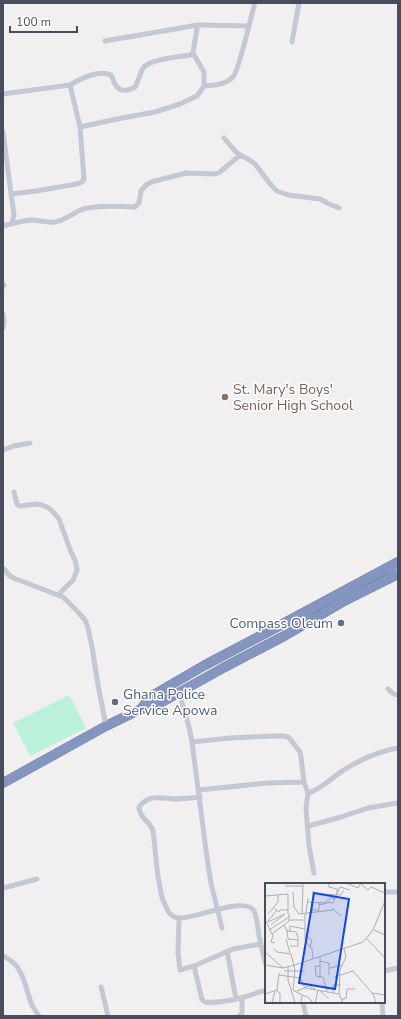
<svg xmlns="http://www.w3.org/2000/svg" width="401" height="1019" viewBox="0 0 401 1019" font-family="'Nunito Sans',sans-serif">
<rect width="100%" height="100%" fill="#f1efef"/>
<path fill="#bbf1da" d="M69,695L86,728L30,756L13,723Z"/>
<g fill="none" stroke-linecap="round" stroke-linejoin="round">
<g stroke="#6f81ac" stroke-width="10">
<path id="highway" d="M141,709L150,697L205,665L262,635L398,562
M3,783L106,726L141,709L155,706L223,668L286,635L346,600L398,574"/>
</g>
<path stroke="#c2c8d4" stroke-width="5" d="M105,41L198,25
M292,42L299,3
M204,86C215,85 225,85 233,77C239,71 251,15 255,3
M3,94L70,85C80,79 100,69 111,75C113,78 113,81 115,84C120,93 128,91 135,87C138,82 141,70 144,67C151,59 179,57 190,55L193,53L197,28L198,25H201L249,26
M80,127L117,119L155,112L180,104L197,96L204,86V72L193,53
M3,132L11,194L14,214L12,223
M224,138L235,151L240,155L248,159L255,164L271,185L277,191L288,195L320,199L327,203L339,208
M11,194L36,191L77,184L82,182L84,179L80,127L70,85
M3,226C12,224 21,221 30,220C39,220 47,223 55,222C66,220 73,213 83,209C97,205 120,206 135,207L139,203L141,191L147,184L155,181L186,173L215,174L220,172L240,155
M3,287L4,285
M3,314L4,322L3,328
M3,450L14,446L30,443
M14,492L17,504L20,506L36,504L42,505L49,508L55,514L59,519L71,552L75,560L77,570L73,580L58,595
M3,568L10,576L16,579L63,597L77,611L85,620L88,628L92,647L98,685L106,726
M388,689C391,692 393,695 398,695
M179,692L189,727L192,742L207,858L211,883L222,928
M192,742L230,738L274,736H284L288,737L291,740L300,752L301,757L304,782L308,793L306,808L309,846L314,873
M199,790L267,783L304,782
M308,793C322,789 332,777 344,770C359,760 380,751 398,748
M200,797C191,798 183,799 174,799C160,798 149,794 139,807C139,817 149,821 153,830C156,853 156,877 163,900C165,904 166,908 168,911C170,915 173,917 178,918C192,920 246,895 254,911C257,917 258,929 259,935C261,945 263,955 266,965
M308,826L341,817L368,808L398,803
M3,888L37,879
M384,892H398
M179,918L178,953L180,970L194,966L233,949L260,944
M227,951L236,999
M3,956C25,966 24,986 32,1005C34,1009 36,1012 39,1016
M194,966L202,1000L205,1002C225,1004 248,996 266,990
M384,971L398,968
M101,987L108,1016
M303,1002L306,1016
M382,1002L383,1016
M239,1016L242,1013V998"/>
<use href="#highway" stroke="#8496c0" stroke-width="9"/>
</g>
<circle fill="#8d6e63" stroke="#fff" stroke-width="1.5" cx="225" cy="397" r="4"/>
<g fill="#5c6f8a" stroke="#fff" stroke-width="1.5">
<circle cx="341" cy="623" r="4"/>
<circle cx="115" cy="702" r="4"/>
</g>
<g text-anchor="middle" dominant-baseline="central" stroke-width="3" stroke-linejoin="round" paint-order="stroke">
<g font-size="14" fill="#785e54" stroke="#fff" text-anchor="start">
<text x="233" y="389">St. Mary's Boys'<tspan x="233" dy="16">Senior High School</tspan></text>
</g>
<g font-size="14" fill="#4e5e75" stroke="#fff" text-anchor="end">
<text x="333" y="623">Compass Oleum</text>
<text x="123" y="694" text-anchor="start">Ghana Police<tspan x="123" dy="16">Service Apowa</tspan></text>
</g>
</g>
<g transform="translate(265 883)">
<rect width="120" height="120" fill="#f1efef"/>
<path fill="none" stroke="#adafb5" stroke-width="1" d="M64,0V4L72,6V11M81,0L93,5L96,0M96,1L103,7L106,4M20,3H38M106,4L120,10M28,9L29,24L34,31L68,27M56,11L76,12L79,7M0,13L23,11V31M43,19L59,20L66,15L70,16M66,20H68L75,4L85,7M54,22L66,19M9,25L14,29L15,27H23M67,25L76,33M47,27H54V19M41,30L43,15M47,30L48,8M3,31L13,19V12M37,31L38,0M40,31V58L47,66L48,75M0,36L8,53L6,59L10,60M24,37H39M3,38L12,27M3,39L20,31L6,42M19,42L22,48L31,49L33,54V63H25M4,47L24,34M22,47L23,56L33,57M109,47L120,52M25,48V43L40,46M7,51L24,38V31M43,54L47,57L45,64M21,56L25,70M102,56L120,75M8,65L12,69L26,71L30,87L28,107M0,69L18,85M55,74V95M55,78L64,80V92M0,82L18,85L30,82L98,59L108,47L120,18M55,83H50L51,93L58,94L62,108M23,84V97L30,120M65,85L77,82M19,88H40M14,92L35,95L40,105L74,111M69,94L88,88L108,111L111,120M28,107L37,112L36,120M12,108L15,110V120M32,108L44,103L50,106M55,108L64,116M68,110V102H76M107,110L120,112M0,111L12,107L14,90M37,112L43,114L48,120M76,117L81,115L82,106H90M7,120L10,108M50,120L53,107M78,120L74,111L75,87L81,74L79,66"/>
<path fill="#1147e9" fill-opacity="0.15" stroke="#1147e9" stroke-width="2" d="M49,10L84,16L70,106L34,100Z"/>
<rect width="120" height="120" fill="none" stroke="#464e5d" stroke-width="2"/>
</g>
<rect width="401" height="1019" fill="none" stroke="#464e5d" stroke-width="8"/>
<path d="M10 26v6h67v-6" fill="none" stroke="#464e5d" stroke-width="2"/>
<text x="16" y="26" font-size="12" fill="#464e5d" stroke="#ffffff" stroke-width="3" paint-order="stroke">100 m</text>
</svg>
